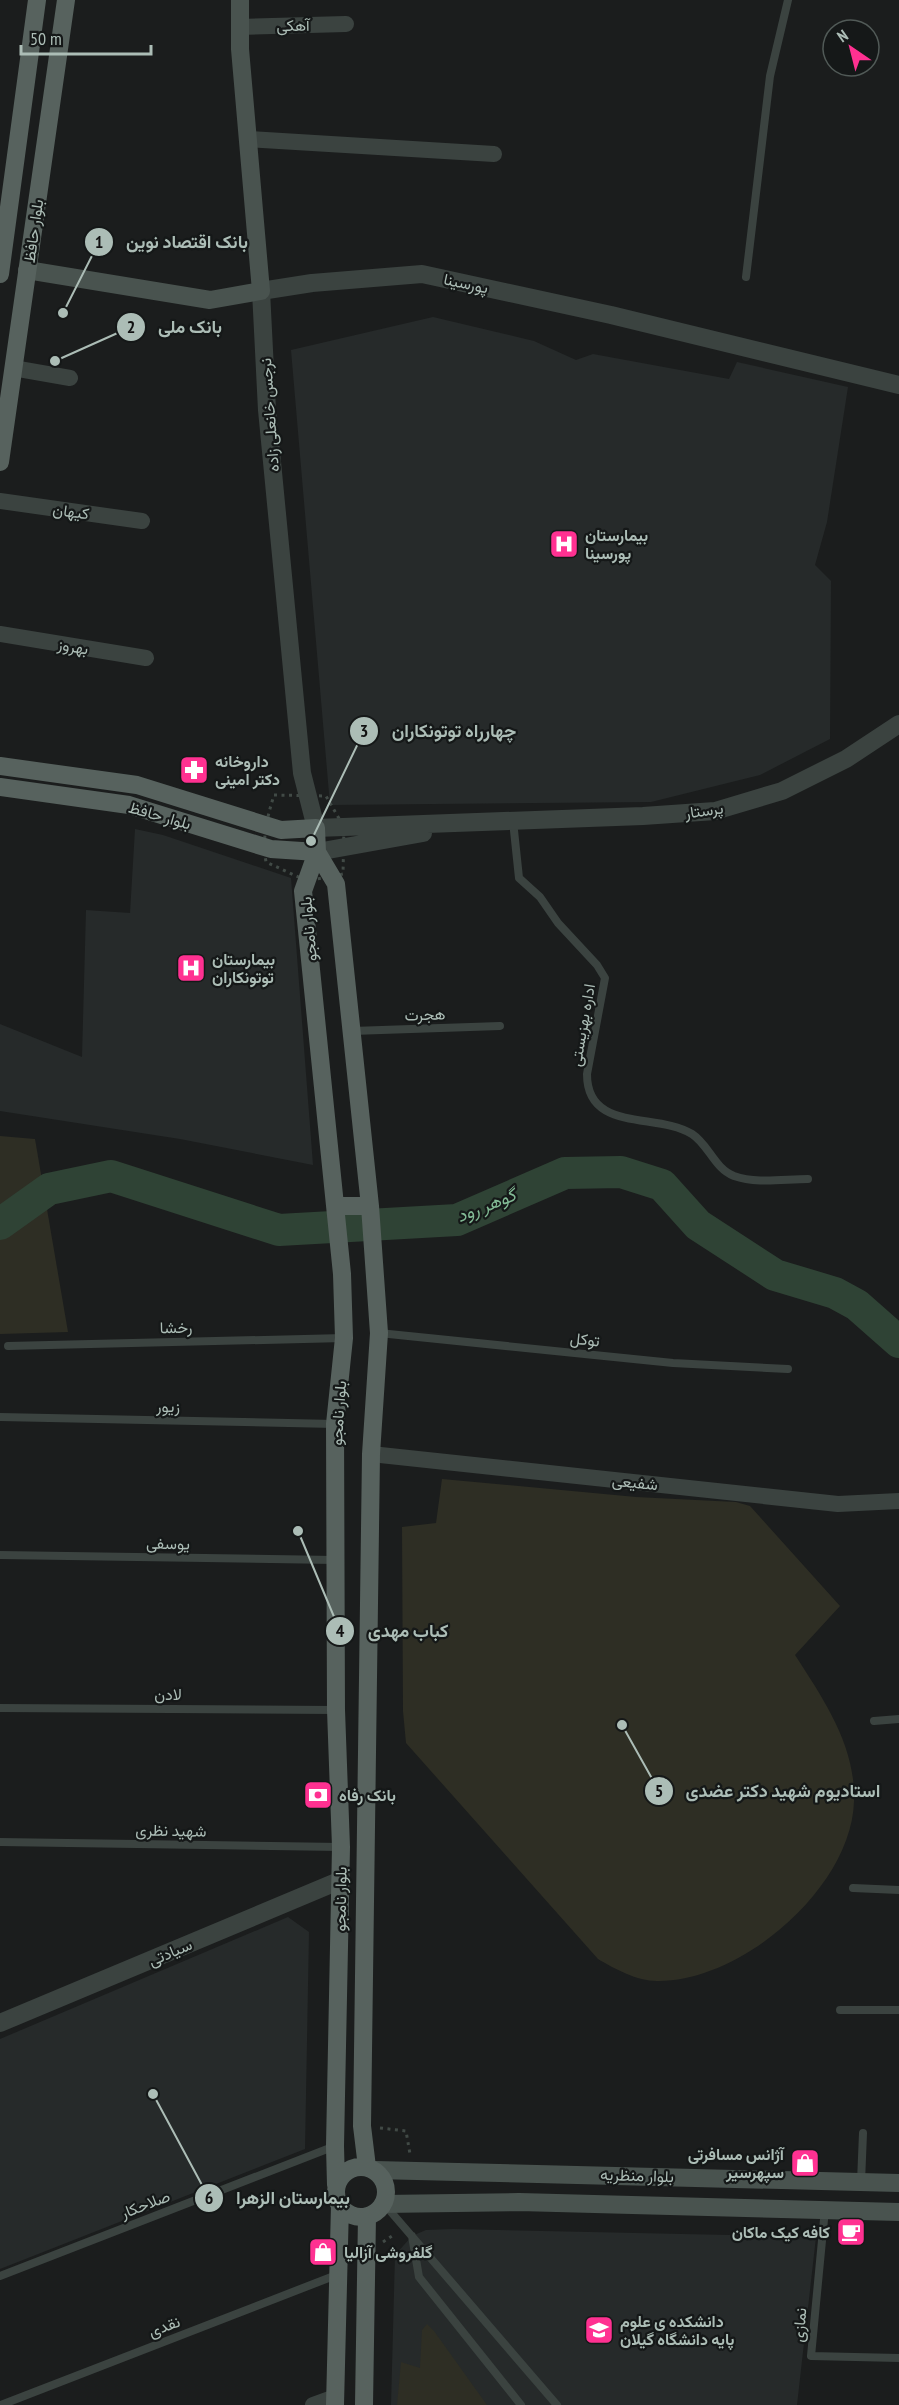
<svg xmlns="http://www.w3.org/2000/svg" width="899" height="2405" viewBox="0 0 899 2405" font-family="'PT Sans Narrow',Vazirmatn,sans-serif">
<rect width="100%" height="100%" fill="#1b1d1d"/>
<path fill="#262a2a" d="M433,317L534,341L576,360L593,354L729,379L737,362L848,387L827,522L815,565L831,581L830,739L760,775L651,802L330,805L291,350Z
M135,829L163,835L291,878L313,1165L180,1139L0,1111V1024L82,1057L86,910L130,913Z
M288,1917L309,1932L305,2149L0,2269V2039Z
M453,2229L816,2237L797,2405H391L395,2255L412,2236L426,2230Z"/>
<path fill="#2e2e24" d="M0,1136L35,1139L68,1332L0,1334Z
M442,1479L636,1497L736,1502L750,1506L840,1606L795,1655C824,1700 856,1746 854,1801C852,1887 742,1982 657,1981C637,1981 615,1969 598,1959L406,1743L403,1711L402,1527L436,1523Z
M427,2324L434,2331L487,2405H397L401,2362L420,2368L422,2330Z"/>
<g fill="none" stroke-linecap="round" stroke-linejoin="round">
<path stroke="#2f4335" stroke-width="32" d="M0,1224L49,1189L111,1176L279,1230L457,1220L565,1173L621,1172L662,1185L698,1225L775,1275L835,1293L857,1305L899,1342"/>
<path stroke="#414a46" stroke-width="3" stroke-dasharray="3 4.5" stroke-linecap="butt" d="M274,795L326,796L344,827L343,874L307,881L266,862C262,837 267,818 274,795Z
M380,2128L406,2131L410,2154
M383,2242L395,2234"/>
<path stroke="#3b4340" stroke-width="8" d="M746,277L770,76L788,0
M513,821L519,878L540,897L558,923L597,965L605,978L587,1074C587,1133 657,1112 692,1134C709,1145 714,1168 734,1176C757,1184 784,1179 808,1179
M352,1031L500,1026
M379,1333L673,1363L788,1369
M8,1346L344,1338
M0,1417L335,1424
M0,1555L335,1560
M0,1708L336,1710
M874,1721L899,1719
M0,1842L341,1847
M853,1888L899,1890
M840,2010H899
M861,2182L863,2133
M385,2205L557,2405
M825,2209L811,2356L899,2358
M412,2236L419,2277L521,2405
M0,2276L335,2146
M1,2405L339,2274"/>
<path stroke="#3b4340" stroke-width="16" d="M240,27L346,24
M248,139L494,154
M13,368L70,378
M0,501L142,521
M0,634L146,658
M371,1454L838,1504L899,1501
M313,2405L335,2397"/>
<path stroke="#3b4340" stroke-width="18" d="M899,385L611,315L422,274L312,283L261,291L267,410L302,773L316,828L643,816L715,811L782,791L846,759L899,724
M317,852L423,833
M0,2023L341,1880"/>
<path stroke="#49534f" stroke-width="18" d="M27,270L210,300L261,291L240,49V0
M375,2170L899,2183
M383,2204L519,2202L899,2212"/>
<path stroke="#57625e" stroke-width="18" d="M0,274L37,0
M0,462L66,0
M0,766L137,785L281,830L316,828L317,852L303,891L342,1274L344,1338L335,1424L336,1710L341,1847L335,2146L336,2185
M0,787L129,805L271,849L317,852
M317,852L336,884L370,1206L379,1333L371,1454L362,2126L367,2167
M335,1206H370
M336 2192a25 25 0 1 1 50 0a25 25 0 1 1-50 0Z
M335,2405L340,2205
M364,2405L367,2216"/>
</g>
<defs>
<g id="hospital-square" transform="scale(1.5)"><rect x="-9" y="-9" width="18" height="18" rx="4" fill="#ff3191" stroke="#151818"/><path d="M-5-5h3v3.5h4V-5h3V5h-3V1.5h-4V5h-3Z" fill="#fff"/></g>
<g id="pharmacy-square" transform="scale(1.5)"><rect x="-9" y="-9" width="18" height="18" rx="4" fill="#ff3191" stroke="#151818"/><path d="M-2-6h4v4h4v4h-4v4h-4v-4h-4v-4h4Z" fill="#fff"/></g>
<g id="bank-square" transform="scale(1.5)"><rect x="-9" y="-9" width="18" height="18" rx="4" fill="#ff3191" stroke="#151818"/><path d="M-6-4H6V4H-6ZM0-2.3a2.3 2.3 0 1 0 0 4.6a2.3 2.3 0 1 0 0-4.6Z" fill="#fff"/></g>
<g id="shop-square" transform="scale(1.5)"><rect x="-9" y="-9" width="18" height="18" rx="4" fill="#ff3191" stroke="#151818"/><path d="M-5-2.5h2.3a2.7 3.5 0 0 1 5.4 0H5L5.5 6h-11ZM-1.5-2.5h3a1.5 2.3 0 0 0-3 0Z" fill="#fff"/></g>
<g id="cafe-square" transform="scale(1.5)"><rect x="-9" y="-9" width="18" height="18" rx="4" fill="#ff3191" stroke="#151818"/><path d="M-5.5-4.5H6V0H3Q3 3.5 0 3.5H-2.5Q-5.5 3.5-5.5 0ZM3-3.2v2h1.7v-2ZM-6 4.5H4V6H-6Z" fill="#fff"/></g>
<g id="university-square" transform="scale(1.5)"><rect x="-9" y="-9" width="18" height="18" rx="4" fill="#ff3191" stroke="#151818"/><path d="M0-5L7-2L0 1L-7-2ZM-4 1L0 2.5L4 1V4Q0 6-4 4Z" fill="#fff"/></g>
</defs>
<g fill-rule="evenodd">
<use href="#hospital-square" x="564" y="544"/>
<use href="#pharmacy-square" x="194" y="770"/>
<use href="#hospital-square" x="191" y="968"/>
<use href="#bank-square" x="318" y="1795"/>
<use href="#shop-square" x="805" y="2163"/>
<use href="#cafe-square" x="851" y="2232"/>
<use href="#shop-square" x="323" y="2252"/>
<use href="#university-square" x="599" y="2330"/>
</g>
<g text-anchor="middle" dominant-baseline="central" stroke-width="4.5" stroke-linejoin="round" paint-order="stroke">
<g font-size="16" fill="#acbdb6" stroke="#151818">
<text transform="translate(293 25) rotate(-1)">آهکی</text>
<text transform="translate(33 231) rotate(-82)">بلوار حافظ</text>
<text transform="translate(466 283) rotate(12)">پورسینا</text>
<text transform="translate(269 415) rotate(-94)">نرجس خانعلی زاده</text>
<text transform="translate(71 511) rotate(8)">کیهان</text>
<text transform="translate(73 646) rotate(9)">بهروز</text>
<text transform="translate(704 810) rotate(-8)">پرستار</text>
<text transform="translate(160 815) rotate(16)">بلوار حافظ</text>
<text transform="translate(308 929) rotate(-95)">بلوار نامجو</text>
<text transform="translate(425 1014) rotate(-2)">هجرت</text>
<text transform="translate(582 1025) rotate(-80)">اداره بهزیستی</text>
<text transform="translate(176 1327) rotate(-1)">رخشا</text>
<text transform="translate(585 1339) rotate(6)">توکل</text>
<text transform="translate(168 1406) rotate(1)">زیور</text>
<text transform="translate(338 1413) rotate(-86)">بلوار نامجو</text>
<text transform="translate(635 1482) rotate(6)">شفیعی</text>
<text transform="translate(168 1543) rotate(1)">یوسفی</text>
<text x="168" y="1694">لادن</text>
<text transform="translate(171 1830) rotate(1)">شهید نظری</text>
<text transform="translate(340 1899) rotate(-89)">بلوار نامجو</text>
<text transform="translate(170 1952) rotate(-23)">سیادتی</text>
<text transform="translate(637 2175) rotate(2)">بلوار منظریه</text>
<text transform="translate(145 2204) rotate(-21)">صلاحکار</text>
<text transform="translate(799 2325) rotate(-85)">نمازی</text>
<text transform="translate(164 2326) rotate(-21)">نقدی</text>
</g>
<g font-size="16" font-weight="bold" fill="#acbdb6" stroke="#151818" text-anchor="start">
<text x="585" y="535">بیمارستان<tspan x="585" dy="18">پورسینا</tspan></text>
<text x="215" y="761">داروخانه<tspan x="215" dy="18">دکتر امینی</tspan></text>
<text x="212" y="959">بیمارستان<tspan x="212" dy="18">توتونکاران</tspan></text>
<text x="339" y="1795">بانک رفاه</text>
<text x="784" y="2154" text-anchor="end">آژانس مسافرتی<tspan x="784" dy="18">سپهرسیر</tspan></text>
<text x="830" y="2232" text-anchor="end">کافه کیک ماکان</text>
<text x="344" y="2252">گلفروشی آزالیا</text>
<text x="620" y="2321">دانشکده ی علوم<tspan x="620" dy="18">پایه دانشگاه گیلان</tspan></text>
</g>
<g font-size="18" font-style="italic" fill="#82ba95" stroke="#151818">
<text transform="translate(486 1205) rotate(-22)">گوهر رود</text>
</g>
</g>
<path fill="none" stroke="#acbdb6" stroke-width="2" d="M63 313L99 242M55 361L131 327M311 841L364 731M298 1531L340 1631M622 1725L659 1791M153 2094L209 2198"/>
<g fill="#acbdb6" stroke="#151818" stroke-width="2">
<circle cx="63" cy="313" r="6"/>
<circle cx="55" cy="361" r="6"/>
<circle cx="311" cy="841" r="6"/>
<circle cx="298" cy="1531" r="6"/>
<circle cx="622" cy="1725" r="6"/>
<circle cx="153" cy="2094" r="6"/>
<circle cx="99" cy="242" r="15"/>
<circle cx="131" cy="327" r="15"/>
<circle cx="364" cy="731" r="15"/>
<circle cx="340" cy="1631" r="15"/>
<circle cx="659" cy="1791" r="15"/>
<circle cx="209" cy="2198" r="15"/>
</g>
<g font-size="18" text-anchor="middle" font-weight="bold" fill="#111">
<text x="99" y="248">1</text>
<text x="131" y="333">2</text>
<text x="364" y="737">3</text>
<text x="340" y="1637">4</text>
<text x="659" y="1797">5</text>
<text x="209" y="2204">6</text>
</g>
<g font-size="18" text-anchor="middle" font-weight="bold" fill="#acbdb6" stroke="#151818" stroke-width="4.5" stroke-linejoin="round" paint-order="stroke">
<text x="187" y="248">بانک اقتصاد نوین</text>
<text x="190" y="333">بانک ملی</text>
<text x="454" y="737">چهارراه توتونکاران</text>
<text x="408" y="1637">کباب مهدی</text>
<text x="783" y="1797">استادیوم شهید دکتر عضدی</text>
<text x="293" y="2204">بیمارستان الزهرا</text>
</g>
<g transform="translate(851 48) rotate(325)"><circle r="28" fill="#151818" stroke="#515a57" stroke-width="1.5"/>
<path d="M0-4.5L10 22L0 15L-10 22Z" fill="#ff3191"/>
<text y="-9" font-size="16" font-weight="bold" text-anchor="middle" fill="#acbdb6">N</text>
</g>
<path d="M21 45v9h130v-9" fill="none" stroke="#acbdb6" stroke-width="3"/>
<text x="30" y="45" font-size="18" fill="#acbdb6" stroke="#151818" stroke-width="4.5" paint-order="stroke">50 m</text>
</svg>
